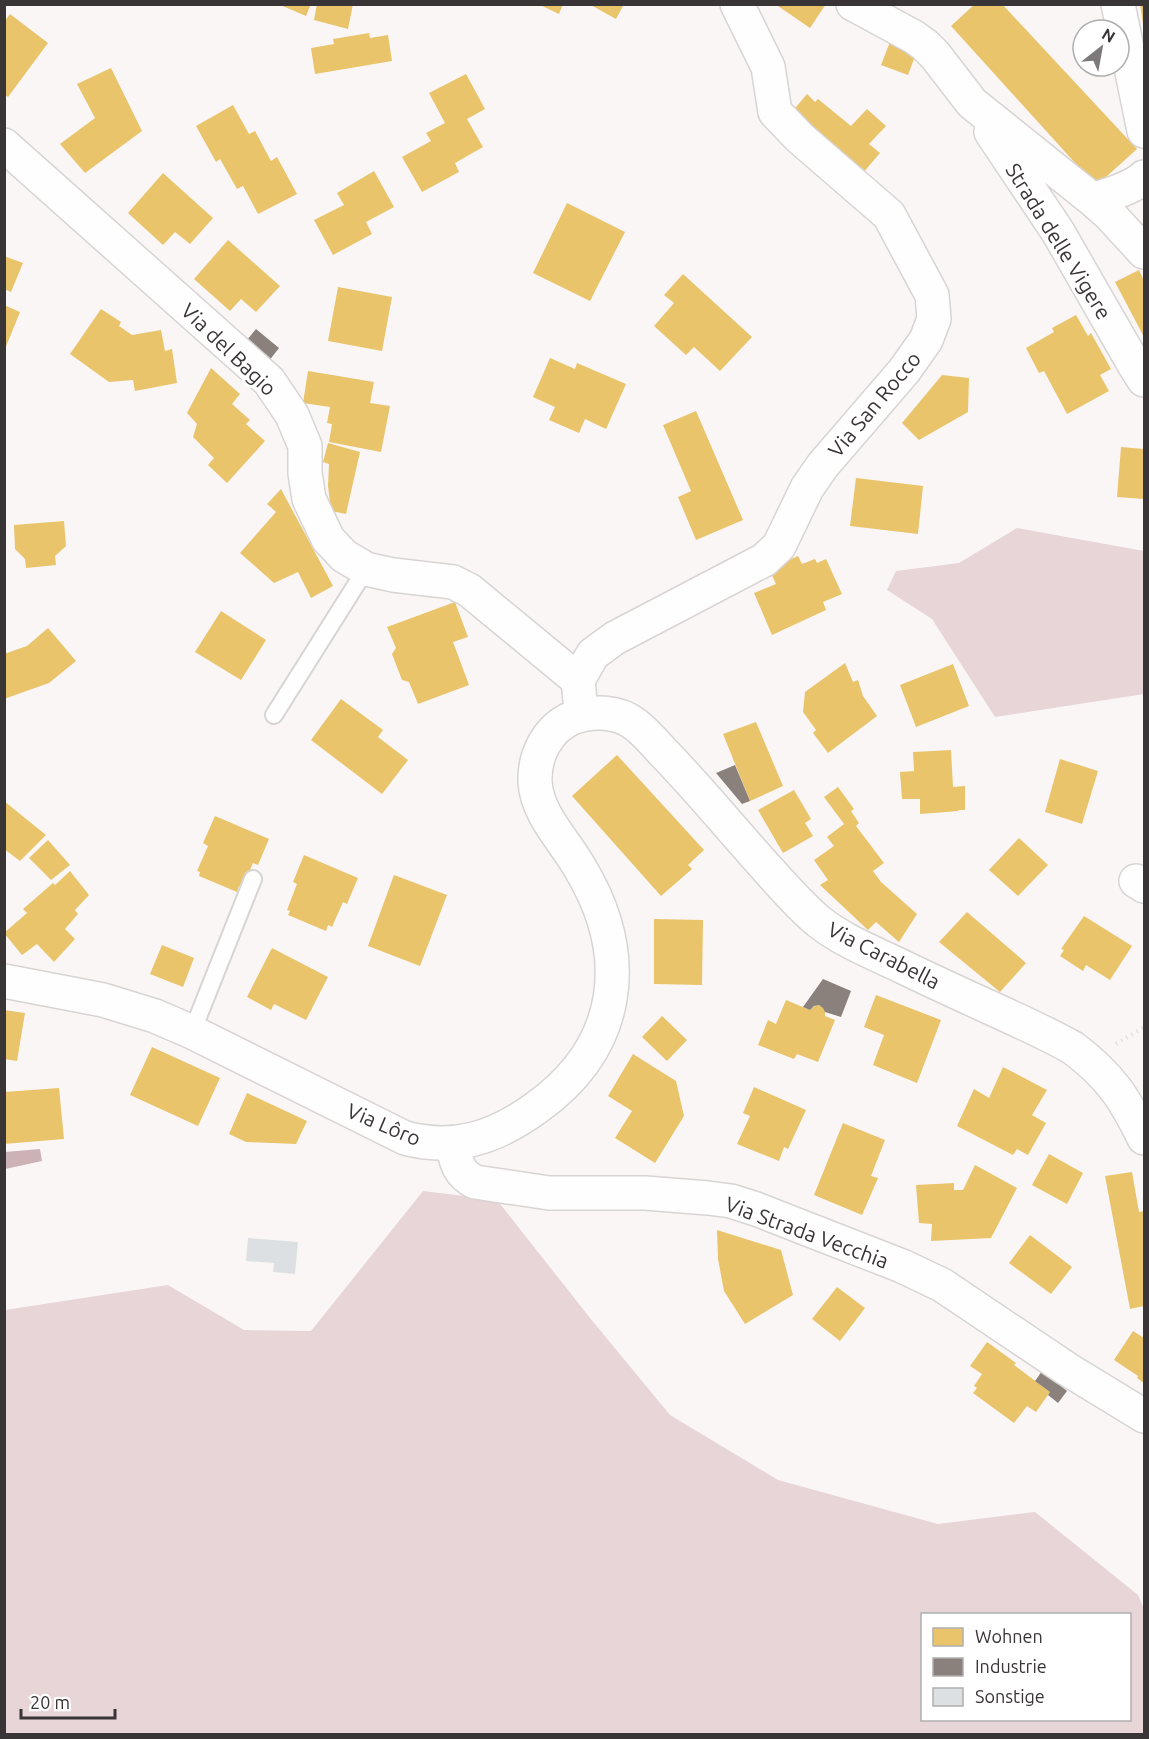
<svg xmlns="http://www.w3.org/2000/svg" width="1149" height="1739" viewBox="0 0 1149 1739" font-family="Ubuntu,sans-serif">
<rect width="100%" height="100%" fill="#fbf6f6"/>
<path fill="#e7d5d8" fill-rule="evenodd" d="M1017,528L1144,551V694L995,717L932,619L887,590L896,571L959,563Z
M423,1191L497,1200L590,1318L670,1415L778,1480L938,1524L1035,1512L1138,1595L1144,1609V1734H5V1310L168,1285L244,1330L311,1331ZM922,1614H1130V1720H922Z"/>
<path fill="#ccb2b6" d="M40,1149L42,1161L5,1169V1152Z"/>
<path fill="#e9c46a" d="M278,4H311L306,16Z
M317,4H353L348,29L314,20Z
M538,4H563L559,14Z
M589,4H624L616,19Z
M775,4H826L810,28Z
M975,4H1002L1137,149L1096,186L951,26Z
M1140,4H1144V24H1143Z
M10,14L48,43L8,97L4,94V22Z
M369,33L370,38L388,35L392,61L315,74L311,48L334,44L333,39Z
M890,42L917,51L908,75L881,65Z
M111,68L142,131L85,173L60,144L95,118L77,84Z
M466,74L485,109L467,119L483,147L455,163L459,172L422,192L402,157L431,141L426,133L445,123L429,93Z
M807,94L815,102L818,99L851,126L867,109L886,126L869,144L880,153L857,180L785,120Z
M233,105L249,134L255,131L271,161L277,157L297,194L258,214L243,186L237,189L220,159L216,162L196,126Z
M374,171L394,207L366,222L372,234L333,255L314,220L344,205L337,193Z
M163,173L213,218L190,244L175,232L163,245L128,213Z
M567,203L625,232L590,301L533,273Z
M228,240L280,286L256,312L241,299L230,311L194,279Z
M4,256L23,263L11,292L4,289Z
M1139,270L1144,281V337L1115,282Z
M683,274L752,337L720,371L694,347L686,355L654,326L674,303L664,295Z
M338,287L392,297L382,351L328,341Z
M4,305L20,312L5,349H4Z
M101,309L121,322L119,326L132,335L161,330L165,351L172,349L177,383L135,391L133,380L109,382L70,354Z
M1076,315L1088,336L1091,333L1111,369L1100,375L1109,391L1067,414L1044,371L1039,373L1026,348L1054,332L1052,328Z
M550,358L575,369L577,363L626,384L606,429L585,419L579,433L549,420L555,407L533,397Z
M211,368L240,394L232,404L250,420L246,424L265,441L227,483L208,465L214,458L193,437L197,424L187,413Z
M308,371L374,382L370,403L390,406L381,452L329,442L332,424L327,423L330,407L303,403Z
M942,375L969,378L968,412L919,440L902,423Z
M696,411L743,520L696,540L678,497L691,491L663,425Z
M328,443L360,452L346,514L331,511L328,486L329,464L323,462Z
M1121,447L1144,449V499L1117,497Z
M856,478L923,486L918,534L850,526Z
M281,489L333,586L311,598L298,572L274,583L240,553L276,512L267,504Z
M64,521L66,546L55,556L56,565L26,568L25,559L15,549L14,525Z
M798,556L802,564L815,559L817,563L826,559L842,594L823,602L826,610L772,635L754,593L776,584L769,569Z
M455,602L468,637L453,642L469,685L418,704L409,682L402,680L392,654L396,648L387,627Z
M221,611L266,640L241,680L195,652Z
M48,628L76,661L49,683L4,699V654L27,646Z
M845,663L853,682L858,680L863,696L877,716L828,753L813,733L816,730L803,712L805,692Z
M953,664L969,706L916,727L900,685Z
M341,699L383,730L378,737L408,760L382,794L311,740Z
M756,722L783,786L750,801L723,734Z
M951,750L953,787L965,786V810H958L959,811L920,814V799H902L900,772L914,771L913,752Z
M617,755L704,850L688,865L692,869L661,896L572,796Z
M1060,759L1098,771L1082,824L1045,812Z
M838,787L854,809L851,811L859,823L856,826L884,863L873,871L881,882L917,914L899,942L876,922L868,930L820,885L828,880L814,860L834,846L827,837L844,824L824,797Z
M794,790L811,819L805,823L813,836L783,853L758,810Z
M4,801L46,835L20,861L4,849Z
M215,816L269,839L258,865L253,863L242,888L239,886L237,892L199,876L200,872L197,871L208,846L203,843Z
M1019,838L1048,865L1018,896L989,870Z
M48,840L70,865L51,880L29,858Z
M304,855L358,878L347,904L343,902L332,927L328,925L326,931L288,915L290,911L287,910L297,884L293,882Z
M70,871L89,895L75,910L78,914L65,929L75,939L54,962L37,944L22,955L4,933L27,913L23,909L53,883L55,885Z
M394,875L447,895L420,966L368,946Z
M967,912L1026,963L1000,992L939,942Z
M1084,916L1132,946L1110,980L1086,965L1083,971L1060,956L1064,950L1061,949Z
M654,919L703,920L702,985L654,984Z
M162,945L194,958L183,987L150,974Z
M272,948L328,977L306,1020L274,1004L271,1010L247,997Z
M876,995L941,1020L917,1083L873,1065L884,1035L864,1027Z
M786,1000L810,1010L816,1005L822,1006L825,1010V1016L835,1020L818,1062L797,1054L794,1059L758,1045L768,1020L776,1024Z
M4,1010L25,1013L17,1061L4,1059Z
M662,1016L687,1040L667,1061L642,1037Z
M152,1047L220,1078L198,1126L130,1095Z
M633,1054L676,1081L684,1116L655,1163L615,1138L632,1111L608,1096Z
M1003,1067L1047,1090L1032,1115L1046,1123L1028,1155L1017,1149L1013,1155L957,1126L974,1089L989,1098Z
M754,1087L806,1110L788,1149L784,1147L779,1161L737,1144L750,1116L743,1113Z
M59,1088L64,1139L4,1144V1092Z
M247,1093L307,1121L296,1144L246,1142L229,1134Z
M843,1123L885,1140L871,1176L878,1178L862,1215L814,1195Z
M1049,1154L1083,1173L1067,1204L1032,1185Z
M975,1165L1017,1188L991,1238L931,1241L932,1224L919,1223L916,1185L954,1183V1190H963Z
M1132,1172L1139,1212L1144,1211V1306L1130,1309L1105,1176Z
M717,1230L781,1250L793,1295L745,1324L724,1291L718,1259Z
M1030,1235L1072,1267L1051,1294L1009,1263Z
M837,1287L865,1308L840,1341L812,1319Z
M1133,1331L1144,1338V1383L1137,1378L1138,1376L1114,1360Z
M987,1342L1016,1363L1014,1365L1050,1392L1036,1412L1027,1406L1014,1423L973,1393L977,1388L974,1386L982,1374L970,1366Z"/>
<path fill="#8a817c" d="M256,329L279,348L262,370L238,351Z
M735,765L750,801L742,804L716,773Z
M823,979L851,991L841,1017L825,1012L823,1008L819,1005L814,1006L810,1010L803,1007Z
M1042,1371L1067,1391L1058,1403L1048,1395L1050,1392L1035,1381Z"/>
<path fill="#dce0e2" d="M248,1238L298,1242L295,1274L273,1272L274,1263L246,1261Z"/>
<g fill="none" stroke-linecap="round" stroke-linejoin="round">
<g stroke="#d8d4d4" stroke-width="20">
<path id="service" d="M274,715L366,569
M192,1032L253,879"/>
</g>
<g stroke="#d8d4d4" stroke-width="36">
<path id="minor" d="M853,4L914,37L925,45L935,55L972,103L1093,200L1110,215L1144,252
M1118,4L1144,131
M991,132L1058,232L1135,366L1144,380
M4,145L269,381L292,415L305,446V473L309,499L328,539L344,556L366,569L393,575L453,582L469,590L578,680L580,701
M1093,200C1109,194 1131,189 1144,177
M578,680L593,654L615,638L764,560L779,546L807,488L823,465L904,371L926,340L934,319L932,295L889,215L800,138L775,112L768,67L737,4
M1136,881L1144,886
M452,1144C456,1161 458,1174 475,1182L549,1193H645L708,1198L731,1201L756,1209L902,1266L942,1285L1067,1369L1144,1416"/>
</g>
<g stroke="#d8d4d4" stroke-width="36">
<path id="tertiary" d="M4,981L103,1000L155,1016L192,1032L405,1138C454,1151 495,1138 536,1108C622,1047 633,956 580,868C565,841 537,815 535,782C534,756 547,729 572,718C592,710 619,711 636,725C645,732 654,742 662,751C697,787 729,826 763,864C780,883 798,904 818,921C843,941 874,953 903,967C936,983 969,998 1002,1013C1026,1024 1050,1035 1073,1048C1110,1076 1124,1097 1144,1138"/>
</g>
<path stroke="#e2e0e0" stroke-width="4" stroke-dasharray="1.5 4.5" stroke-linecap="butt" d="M1116,1044L1144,1027"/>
<use href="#service" stroke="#fefefe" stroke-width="16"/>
<use href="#minor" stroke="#fefefe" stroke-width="33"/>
<use href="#tertiary" stroke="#fefefe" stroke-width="33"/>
</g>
<g text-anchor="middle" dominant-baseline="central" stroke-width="6" stroke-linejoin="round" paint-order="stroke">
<g font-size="21" fill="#393435" stroke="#fff">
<text transform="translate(1059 241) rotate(58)">Strada delle Vigere</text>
<text transform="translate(229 349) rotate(44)">Via del Bagio</text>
<text transform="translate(874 404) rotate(-50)">Via San Rocco</text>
<text transform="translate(884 955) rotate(27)">Via Carabella</text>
<text transform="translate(384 1124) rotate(23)">Via Lôro</text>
<text transform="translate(807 1232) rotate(20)">Via Strada Vecchia</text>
</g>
</g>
<rect width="1149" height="1739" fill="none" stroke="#393435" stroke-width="12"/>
<rect x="921" y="1613" width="210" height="108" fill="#ffffff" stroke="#b0aeae" stroke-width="1.5"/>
<rect x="933" y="1628" width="30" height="18" fill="#e9c46a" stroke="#b0aeae" stroke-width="1.5"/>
<text x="975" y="1643" font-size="18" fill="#393435">Wohnen</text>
<rect x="933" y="1658" width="30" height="18" fill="#8a817c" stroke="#b0aeae" stroke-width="1.5"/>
<text x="975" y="1673" font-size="18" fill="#393435">Industrie</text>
<rect x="933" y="1688" width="30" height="18" fill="#dce0e2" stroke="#b0aeae" stroke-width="1.5"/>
<text x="975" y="1703" font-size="18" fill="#393435">Sonstige</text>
<g transform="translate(1101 48) rotate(31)"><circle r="28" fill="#ffffff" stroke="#b0aeae" stroke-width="1.5"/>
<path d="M0-4.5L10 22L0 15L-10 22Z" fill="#7d7879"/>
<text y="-9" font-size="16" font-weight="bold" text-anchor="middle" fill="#393435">N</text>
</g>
<path d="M21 1709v9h94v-9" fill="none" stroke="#393435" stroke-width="3"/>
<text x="30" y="1709" font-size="18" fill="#393435" stroke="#ffffff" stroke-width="4.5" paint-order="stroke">20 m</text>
</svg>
